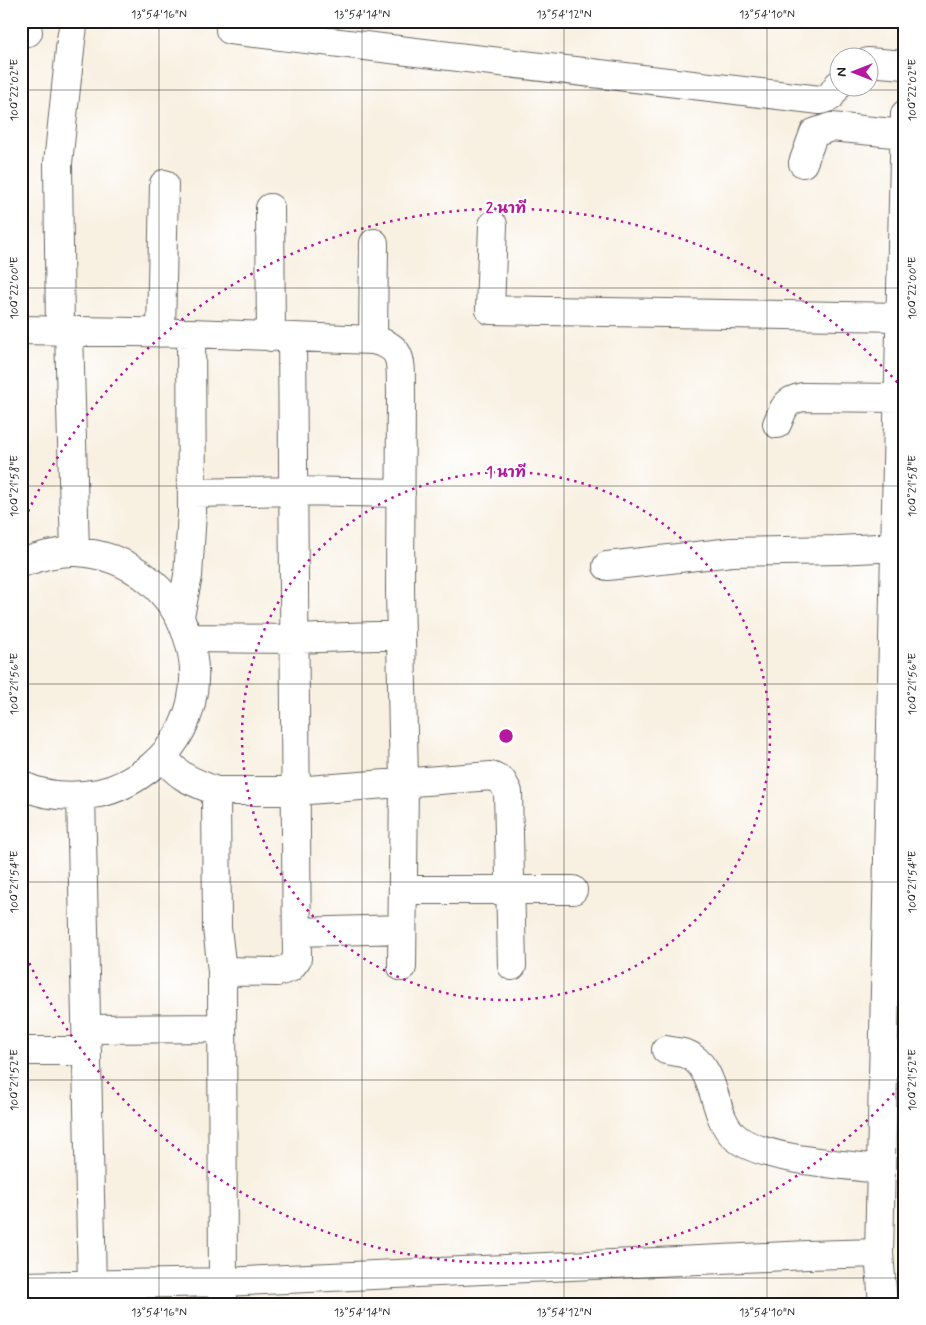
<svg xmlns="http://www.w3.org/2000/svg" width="926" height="1325" viewBox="0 0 926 1325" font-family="Mynerve,'Playpen Sans Thai',sans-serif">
<rect width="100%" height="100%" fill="#fff"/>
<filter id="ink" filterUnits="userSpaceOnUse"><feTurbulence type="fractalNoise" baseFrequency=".02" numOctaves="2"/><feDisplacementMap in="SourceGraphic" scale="10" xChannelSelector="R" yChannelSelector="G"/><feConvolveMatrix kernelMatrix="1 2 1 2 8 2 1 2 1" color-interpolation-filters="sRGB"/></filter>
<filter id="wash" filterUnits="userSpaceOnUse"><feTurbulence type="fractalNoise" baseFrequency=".0096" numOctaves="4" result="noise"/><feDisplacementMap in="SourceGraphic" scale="20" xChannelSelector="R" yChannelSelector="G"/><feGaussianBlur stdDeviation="1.12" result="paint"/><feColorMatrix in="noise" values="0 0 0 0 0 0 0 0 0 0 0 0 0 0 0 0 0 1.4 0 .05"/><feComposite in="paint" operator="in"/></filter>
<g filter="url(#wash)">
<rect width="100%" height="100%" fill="#f8f0e1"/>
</g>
<g filter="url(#ink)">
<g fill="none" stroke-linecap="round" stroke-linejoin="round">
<g stroke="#696661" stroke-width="30">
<path id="minor" d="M230,30L820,100L830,97L838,85
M21,32H28
M868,62L905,65
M803,163L814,133L831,127L904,134
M270,208L271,337
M493,225L490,310L901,317
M21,330L191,333L373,340C406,347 400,365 401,393L400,590L404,782L402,967
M60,331L58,163L71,40L74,21
M69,331L75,552
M161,333L164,184
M373,340L374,243
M777,424C784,408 784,401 803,397L899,398
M192,493L294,491L401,493
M21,563C39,557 57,551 76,552C186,558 236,694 152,766C136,779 119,789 99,793C72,798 46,797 21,785
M607,566L732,552L839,550L896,547
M180,616L188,576L192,512L191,333
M189,638L295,639L401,635
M163,756C179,778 191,781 216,791L217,928L222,971L223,1304
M216,791H295L491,776L502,781L508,792L512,966
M81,796L92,1284
M403,890H573
M297,932L402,929
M222,971L277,972L290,968L297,959L292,337
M87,1029L221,1028
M666,1050C674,1052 686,1052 692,1057C718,1075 712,1115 734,1136C759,1160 846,1165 881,1169
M21,1051H87
M21,1286L223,1282L808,1255L879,1253
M883,1304L879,1253L905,114"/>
</g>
<use href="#minor" stroke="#fff" stroke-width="28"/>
</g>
</g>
<path fill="none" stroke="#1c1c1c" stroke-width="1" stroke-opacity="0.45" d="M159,21V1304M362,21V1304M564,21V1304M767,21V1304M21,90H905M21,288H905M21,486H905M21,684H905M21,882H905M21,1080H905M21,1278H905"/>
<g fill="none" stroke="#b5179e" stroke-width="2.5" stroke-dasharray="2.5 5">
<circle cx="506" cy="736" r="264"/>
<path d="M904 1082A528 528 0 0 1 22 947M22 525A528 528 0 0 1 904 390"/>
</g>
<circle cx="506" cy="736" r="8" fill="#b5179e" stroke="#fff" stroke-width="2.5"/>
<g font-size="15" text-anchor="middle" font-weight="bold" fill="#b5179e" stroke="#fff" stroke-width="4.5" stroke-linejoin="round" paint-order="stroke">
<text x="506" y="213">2 นาที</text>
<text x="506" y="477">1 นาที</text>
</g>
<rect width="926" height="1325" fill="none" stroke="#fff" stroke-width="55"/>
<g transform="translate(854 72) rotate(270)"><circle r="24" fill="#ffffff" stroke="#a4a4a4"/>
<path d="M0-4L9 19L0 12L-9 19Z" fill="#b5179e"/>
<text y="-8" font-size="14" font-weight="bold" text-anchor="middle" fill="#1c1c1c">N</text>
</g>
<rect x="28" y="28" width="870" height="1270" fill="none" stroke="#1c1c1c" stroke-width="2"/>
<g font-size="12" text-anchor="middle" fill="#1c1c1c">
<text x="159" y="18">13°54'16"N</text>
<text x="362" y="18">13°54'14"N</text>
<text x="564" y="18">13°54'12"N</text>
<text x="767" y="18">13°54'10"N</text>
<text transform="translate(912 90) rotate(-90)" y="4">100°22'02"E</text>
<text transform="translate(14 90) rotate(-90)" y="4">100°22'02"E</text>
<text transform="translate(912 288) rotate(-90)" y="4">100°22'00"E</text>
<text transform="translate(14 288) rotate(-90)" y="4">100°22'00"E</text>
<text transform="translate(912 486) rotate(-90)" y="4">100°21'58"E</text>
<text transform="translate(14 486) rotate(-90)" y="4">100°21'58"E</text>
<text transform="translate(912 684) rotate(-90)" y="4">100°21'56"E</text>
<text transform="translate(14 684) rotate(-90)" y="4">100°21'56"E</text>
<text transform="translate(912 882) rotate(-90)" y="4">100°21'54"E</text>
<text transform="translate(14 882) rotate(-90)" y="4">100°21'54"E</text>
<text transform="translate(912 1080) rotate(-90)" y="4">100°21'52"E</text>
<text transform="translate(14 1080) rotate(-90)" y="4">100°21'52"E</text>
<text x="159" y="1316">13°54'16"N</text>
<text x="362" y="1316">13°54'14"N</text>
<text x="564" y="1316">13°54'12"N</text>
<text x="767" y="1316">13°54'10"N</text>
</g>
</svg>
